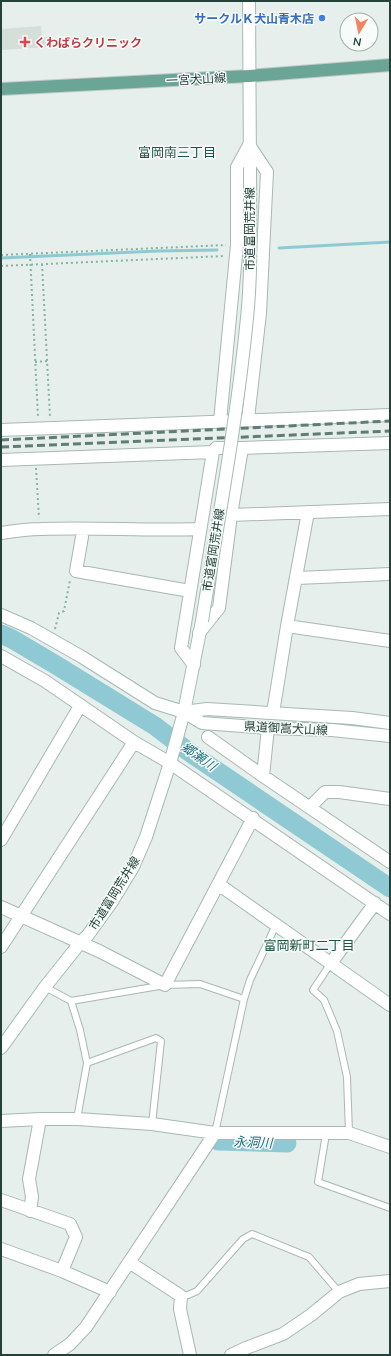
<svg xmlns="http://www.w3.org/2000/svg" width="391" height="1356" viewBox="0 0 391 1356" font-family="Mulish,'Noto Sans JP',sans-serif">
<rect width="100%" height="100%" fill="#e6efeb"/>
<path fill="#d4dfda" d="M41,26L42,37H47L48,47L2,50L1,29Z"/>
<g fill="none" stroke-linecap="round" stroke-linejoin="round">
<path stroke="#8ec9d4" stroke-width="3" d="M279,248L390,242
M1,258L158,251L217,250"/>
<path stroke="#8ec9d4" stroke-width="19" d="M1,634L12,639L56,665L155,726L189,752L390,888
M218,1141L287,1143"/>
<g stroke="#a8b8b2" stroke-width="8">
<path id="lane" d="M331,963L313,990L324,1000L337,1031L347,1077L349,1133
M45,987L71,1001L80,1030L87,1063L77,1119
M71,1001L165,985L200,984L244,999
M87,1063L156,1038L161,1041L152,1124
M215,1133L244,999L250,980L276,925
M326,1134L318,1182L390,1208
M181,1296L188,1295L197,1291L243,1239L252,1234L309,1257L339,1292"/>
</g>
<g stroke="#a8b8b2" stroke-width="14">
<path id="street" d="M220,421L237,245V167L249,145L267,172L260,313L248,419
M1,430L390,415
M1,460L213,452
M231,515L390,509
M1,533C14,531 27,529 41,529C94,527 147,531 200,529
M82,537L76,571L190,591
M297,578L390,574
M287,626L390,641
M199,633L219,608L231,515L242,448
M1,656L45,681L134,742L170,763L390,914
M194,665L181,648L213,452L216,448H242L390,443
M273,713L287,626L308,512
M268,728L263,776L390,862
M208,737L263,776
M310,807L325,792H339L390,799
M1,840L80,706
M218,884L390,1005
M1,907L99,951L165,985L253,818
M1,947L134,742
M331,963L375,903
M1,1121L40,1119H77L152,1124L215,1133H349L390,1147
M1,1200L70,1224L76,1237L62,1271
M30,1211L32,1197L29,1179L40,1119
M1,1249L62,1271L110,1292
M129,1262L181,1296L180,1309L190,1355
M54,1355L70,1344L86,1327L215,1133
M231,1355L246,1348L283,1334L311,1315L339,1292L359,1284L390,1281"/>
</g>
<g stroke="#a4bbb3" stroke-width="14">
<path id="secondary" d="M249,1L250,172
M1,615L31,628L82,657L155,703L184,712L202,723L268,728L332,730L390,736
M184,712L207,709L352,718L390,723
M1,1048L45,987L80,943L88,935L111,903L133,867L146,837L170,763L184,712L202,621"/>
</g>
<g stroke="#c2cac8" stroke-width="14">
<path id="primary" d="M1,89L249,76L390,65"/>
</g>
<path stroke="#86b3a5" stroke-width="2" stroke-dasharray="2 3" stroke-linecap="butt" d="M30,254L38,417
M1,255L226,245
M42,264L50,417
M1,266L225,256
M35,362L47,361
M36,468L39,518
M55,629L59,613L64,611L70,580"/>
<use href="#lane" stroke="#fff" stroke-width="6"/>
<use href="#street" stroke="#fff" stroke-width="12"/>
<use href="#secondary" stroke="#fff" stroke-width="12"/>
<use href="#primary" stroke="#6aa596" stroke-width="12"/>
<path stroke="#5f7d75" stroke-width="3" stroke-dasharray="8 4" stroke-linecap="butt" d="M1,440L390,421
M1,447L390,431"/>
<g stroke="#a4bbb3" stroke-width="14" stroke-linecap="butt">
<path id="secondary-bridge" d="M202,621C218,521 237,420 247,318C252,270 250,220 250,172"/>
</g>
<use href="#secondary-bridge" stroke="#fff" stroke-width="12"/>
</g>
<circle fill="#3f7fe0" stroke="#f7fbf9" stroke-width="1.5" cx="322" cy="18" r="4"/>
<path fill="#e0444e" stroke="#f7fbf9" stroke-width="1.5" d="M23 36h4v4h4v4h-4v4h-4v-4h-4v-4h4z"/>
<g text-anchor="middle" dominant-baseline="central" stroke-width="3" stroke-linejoin="round" paint-order="stroke">
<g font-size="12" font-weight="bold" fill="#366cbe" stroke="#f7fbf9" text-anchor="end">
<text x="314" y="18">サークルＫ犬山青木店</text>
</g>
<g font-size="12" font-weight="bold" fill="#be3a42" stroke="#f7fbf9" text-anchor="start">
<text x="34" y="42">くわばらクリニック</text>
</g>
<g font-size="12" fill="#24423a" stroke="#f7fbf9">
<text transform="translate(196 79) rotate(-3)">一宮犬山線</text>
<text transform="translate(249 229) rotate(-90)">市道富岡荒井線</text>
<text transform="translate(213 550) rotate(-81)">市道富岡荒井線</text>
<text transform="translate(286 728) rotate(3)">県道御嵩犬山線</text>
<text transform="translate(114 893) rotate(-58)">市道富岡荒井線</text>
</g>
<g font-size="13" fill="#1f5548" stroke="#f7fbf9">
<text x="177" y="152">富岡南三丁目</text>
<text x="309" y="945">富岡新町二丁目</text>
</g>
<g font-size="13" font-style="italic" fill="#1c6f80" stroke="#f7fbf9">
<text transform="translate(199 756) rotate(35)">郷瀬川</text>
<text transform="translate(253 1142) rotate(2)">永洞川</text>
</g>
</g>
<rect width="391" height="1356" fill="none" stroke="#24423a" stroke-width="4"/>
<g transform="translate(359 32) rotate(190)"><circle r="19" fill="#f7fbf9" stroke="#a3b1ad"/>
<path d="M0-3L7 15L0 10L-7 15Z" fill="#f4845f"/>
<text y="-6" font-size="11" font-weight="bold" text-anchor="middle" fill="#24423a">N</text>
</g>
</svg>
